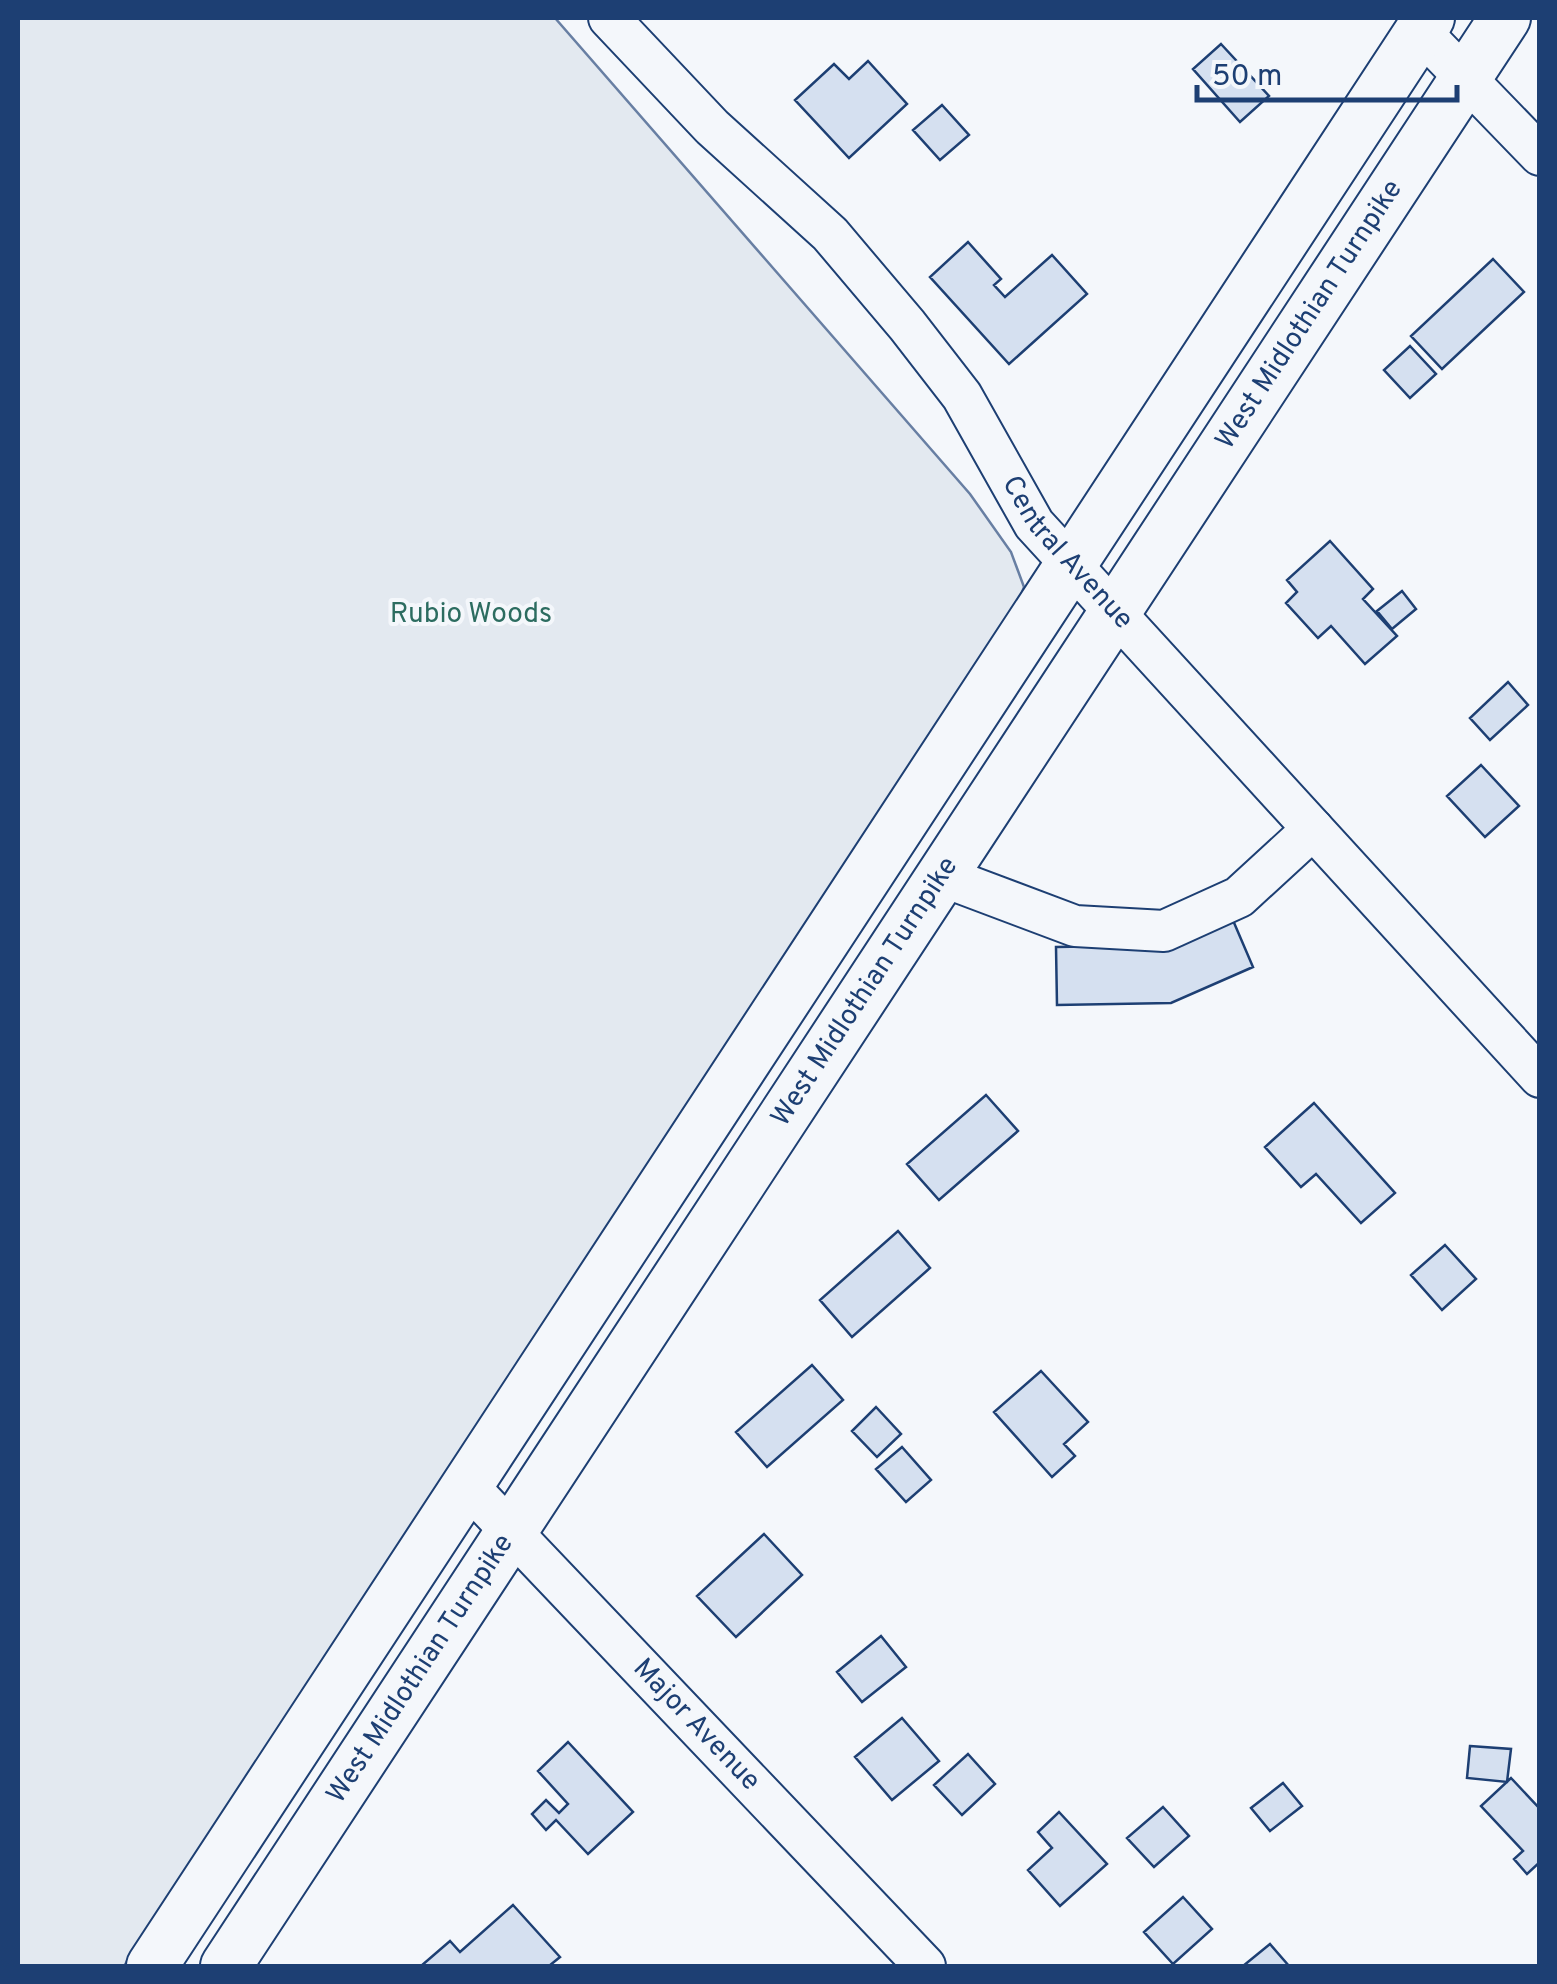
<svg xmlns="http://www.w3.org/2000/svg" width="1557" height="1984" viewBox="0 0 1557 1984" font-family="Overpass,sans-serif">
<rect width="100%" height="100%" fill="#f4f7fb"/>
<path fill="#e3e9f0" stroke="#687fa3" stroke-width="2.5" d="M18,18H555L970,494L1011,552L1024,587L1012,619L124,1966H18Z"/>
<path fill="#d5e0f0" stroke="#1d3f73" stroke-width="2.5" d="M1221,44L1269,96L1240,122L1193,69Z
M868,61L907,104L849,158L795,100L834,64L849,79Z
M942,105L969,135L940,160L913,130Z
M968,242L1001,279L994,285L1005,297L1052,255L1087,294L1009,364L930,277Z
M1493,259L1524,292L1442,369L1411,336Z
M1410,346L1436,374L1410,398L1384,370Z
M1330,541L1373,589L1363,599L1397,636L1365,664L1331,626L1318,638L1286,603L1297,592L1287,580Z
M1402,591L1416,609L1392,629L1377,611Z
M1508,682L1528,705L1490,740L1470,718Z
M1481,765L1519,806L1485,837L1447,796Z
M1232,918L1253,967L1171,1003L1057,1005L1056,947L1172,945Z
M986,1095L1018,1131L939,1200L907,1164Z
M1314,1103L1395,1193L1361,1223L1316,1174L1301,1187L1265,1147Z
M898,1231L930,1268L852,1337L820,1300Z
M1445,1245L1476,1279L1442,1310L1411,1275Z
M812,1365L843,1400L767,1467L736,1432Z
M1041,1371L1088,1422L1064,1444L1075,1456L1052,1477L994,1412Z
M876,1407L901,1434L877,1457L852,1431Z
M902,1447L931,1480L906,1502L876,1469Z
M764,1534L802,1575L736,1637L697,1596Z
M881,1636L906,1667L862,1702L837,1672Z
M902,1718L939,1761L892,1800L855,1757Z
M568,1742L633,1812L588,1854L556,1820L546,1830L532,1814L546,1800L559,1813L568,1804L538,1771Z
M1470,1746L1511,1749L1507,1782L1467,1778Z
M968,1754L995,1784L962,1815L934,1785Z
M1511,1778L1540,1809V1862L1527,1874L1514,1859L1523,1851L1481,1806Z
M1283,1783L1302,1806L1270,1831L1251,1808Z
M1163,1807L1189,1836L1154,1867L1127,1838Z
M1059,1812L1107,1864L1060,1906L1028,1870L1052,1848L1038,1832Z
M1183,1897L1212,1929L1173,1964L1144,1932Z
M513,1905L560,1957L549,1966H421L450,1941L460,1952Z
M1270,1944L1289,1966H1243Z"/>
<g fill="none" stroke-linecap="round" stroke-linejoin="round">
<g stroke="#1d3f73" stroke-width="44">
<g id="minor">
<path id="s1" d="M609,18L712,127L830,234L907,325L962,396L1034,524L1540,1077"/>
<path d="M1420,31L1540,155"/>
<path d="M942,876L1075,926L1164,931L1239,897L1313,829"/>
<path id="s2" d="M467,1485L925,1966"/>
</g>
</g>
<g stroke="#1d3f73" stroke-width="54">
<g id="major">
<path d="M152,1966L1429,18"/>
<path id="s3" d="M226,1966L1505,18"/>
</g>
</g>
<use href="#minor" stroke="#f4f7fb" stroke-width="40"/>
<use href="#major" stroke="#f4f7fb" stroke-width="50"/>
</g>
<g text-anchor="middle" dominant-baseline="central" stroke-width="8" stroke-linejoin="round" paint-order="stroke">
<g font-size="28" fill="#1d3f73" stroke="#f4f7fb">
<text stroke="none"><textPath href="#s3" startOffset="1975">West Midlothian Turnpike</textPath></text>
<text stroke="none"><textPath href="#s1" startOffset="708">Central Avenue</textPath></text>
<text stroke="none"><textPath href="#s3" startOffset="1165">West Midlothian Turnpike</textPath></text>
<text stroke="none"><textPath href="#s3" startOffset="355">West Midlothian Turnpike</textPath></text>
<text stroke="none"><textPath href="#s2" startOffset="332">Major Avenue</textPath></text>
</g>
<g font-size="28" fill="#2c6c60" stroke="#f4f7fb">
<text x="471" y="615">Rubio Woods</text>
</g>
</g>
<rect width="1557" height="1984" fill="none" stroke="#1d3f73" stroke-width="40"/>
<path d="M1197 85v15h260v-15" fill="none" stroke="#1d3f73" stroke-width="5"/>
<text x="1212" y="85" font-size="30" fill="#1d3f73" stroke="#f4f7fb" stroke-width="8" paint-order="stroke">50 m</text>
</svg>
